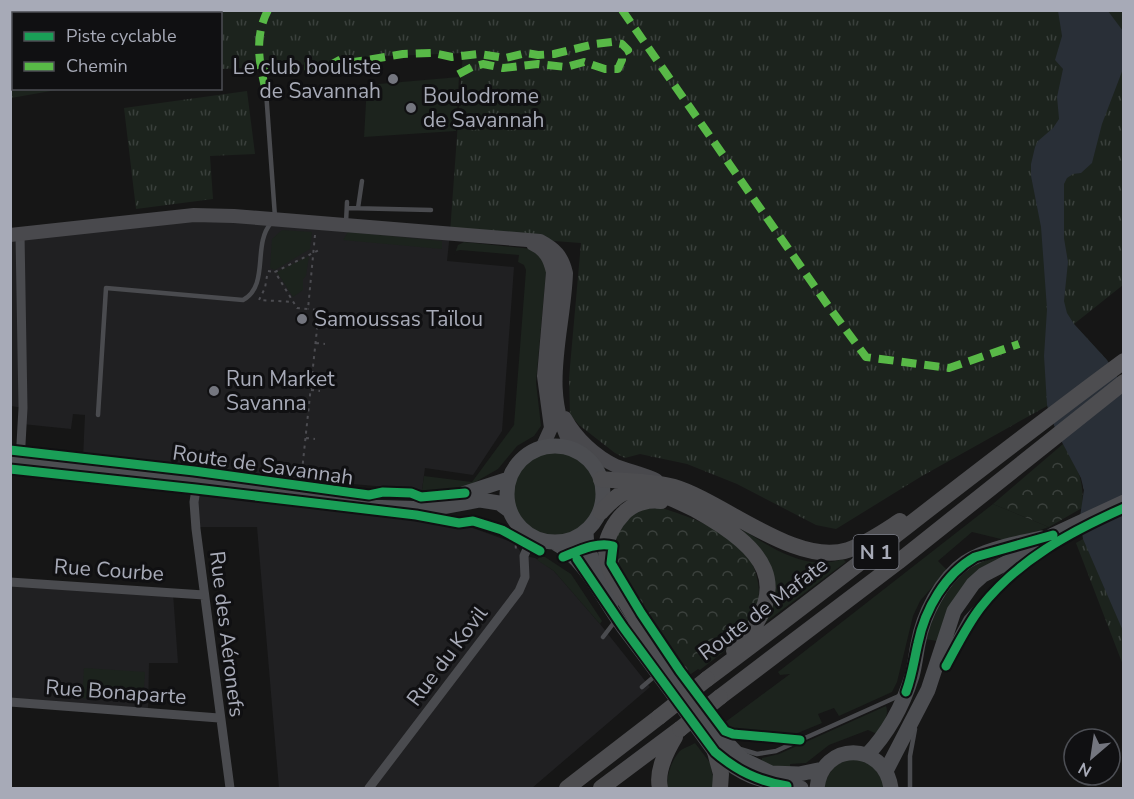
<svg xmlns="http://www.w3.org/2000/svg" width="1134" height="799" viewBox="0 0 1134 799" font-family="'Nunito Sans',sans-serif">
<defs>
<pattern id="forest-crowns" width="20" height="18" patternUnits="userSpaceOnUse" patternTransform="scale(1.5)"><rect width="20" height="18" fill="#1c231d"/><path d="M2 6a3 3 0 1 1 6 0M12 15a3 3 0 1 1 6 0" fill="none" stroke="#3a403c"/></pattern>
<pattern id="park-tufts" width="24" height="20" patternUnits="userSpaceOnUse" patternTransform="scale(1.5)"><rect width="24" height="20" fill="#1c231d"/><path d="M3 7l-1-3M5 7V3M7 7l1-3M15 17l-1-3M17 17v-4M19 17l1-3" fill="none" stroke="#3a403c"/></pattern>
</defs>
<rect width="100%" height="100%" fill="#161616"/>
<path fill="#202022" d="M156,221L245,222L450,233L447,261L514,267L502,431L473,475L425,468L422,490L294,479L290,485L194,471L83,458L85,415L73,414L71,429L22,424L23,408L11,406L10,238Z
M196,489L416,515L459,523L514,543L524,556L535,558L554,571L600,624L650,687L532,788H279L257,527H198Z
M10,583L173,593L178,663H149L148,712L11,702Z"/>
<path fill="#1c231d" d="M459,77L456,131L364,137L367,85Z
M282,230L312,232L310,249L275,270L270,268L272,239Z
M348,232L442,241V249L343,240Z
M464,242L533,249L547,261L536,382L541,426L534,436L517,446L498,469L470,485L445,490H422L424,476L472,482L514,425L526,270L524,265L518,262L519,255L460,250L456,251L454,256L458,245Z
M309,256L306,276L303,279V290L293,297L277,272Z
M512 495a43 43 0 1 1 86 0a43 43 0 1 1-86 0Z
M993,504L1049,527L1009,541L972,532L938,561L947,570L920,601L913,616L897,682L892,692L839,716L834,708L818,714L822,723L788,737L736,731L727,728L724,723L790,674L780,675L778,672Z
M741,529C771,547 806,572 843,559L846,562L766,622L764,620L757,546Z
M998,554L1000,562L937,641L925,639L939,600L962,570Z
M540,556L545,557L571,574L602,621L600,624L554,571L537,560Z
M84,668L145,672L143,702L82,698Z
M886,706C890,716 881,726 877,734L868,730L829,745L806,763L790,764V769L771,767L761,763L762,758L779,754Z
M695,743L711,764L712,774L717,779L712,788H668C665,778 672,760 679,752C682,748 689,747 695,743Z
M853,759C872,762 879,771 885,788H822C831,771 832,763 853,759Z"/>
<path fill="url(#forest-crowns)" d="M1063,444C1077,467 1085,480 1082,508L1049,527L993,504Z
M662,508C701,521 752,537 758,583C761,600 756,618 746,631C736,644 712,660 700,670L698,669L688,676L615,563L617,544L612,541L617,528L640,509Z"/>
<path fill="url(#park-tufts)" d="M10,11H1123V285L1074,324L1107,360L1123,386V665L1076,543L1083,539L1080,517L1084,490L1081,478L1051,418L1047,406L922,476L836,529L816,525L737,484L687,464L640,454L625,458L615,453L579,425L570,415L569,378L581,243L450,233L463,53L368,57L291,66L221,69L220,14H14V88L62,89L11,98Z
M247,91L255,154L210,156L213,199L136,209L124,108Z"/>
<path fill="#292f37" d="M1058,11H1108L1123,31V69L1102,124L1092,163L1081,173L1073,174L1067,178L1064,184V238L1068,262L1064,301L1067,313L1074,324L1107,360L1123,386V631L1083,539L1080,517L1084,490L1081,478L1056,431L1047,405L1044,356L1047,309L1041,227L1031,176V164L1035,147L1038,141L1053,128L1059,119L1057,97L1063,69L1055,60L1062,36Z"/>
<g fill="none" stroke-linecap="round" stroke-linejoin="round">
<path stroke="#4c4c51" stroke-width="2" stroke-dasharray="3 4.5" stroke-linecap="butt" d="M315,235L308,309L297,308L275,272L319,250
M268,271L275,272
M267,276L265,288L259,300L294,302
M316,343L325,344
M311,390L320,391
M306,438L315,439
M302,471L319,310L308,309
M515,538L516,550"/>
<path stroke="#4a4b4f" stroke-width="4.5" d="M266,91L275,217
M347,208L431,210
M358,208L362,181
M346,223L347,202
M98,415L106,288L243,300C270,285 252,245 271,223
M603,637L616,620
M949,649L966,618L1013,566
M642,687L656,675
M740,749L757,754L776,751L901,695
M910,788V756L915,729"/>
<path stroke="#4a4b4f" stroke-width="9" d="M20,462L23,408L20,234
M197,483L194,502L196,529L230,788
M10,582L204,595
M10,702L219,718
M369,788L519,591L525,577L524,556L532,537"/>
<path stroke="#49494d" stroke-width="14" d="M10,235L194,215L234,216L540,241C555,249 562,256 566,273C564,333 539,394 574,450
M533,244C546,250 550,259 553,272L544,376L551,428L542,448
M565,418C576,438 595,456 616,466C629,471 643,474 656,480"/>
<path stroke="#4c4d51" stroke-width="15" d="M507 494a48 48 0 1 1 96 0a48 48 0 1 1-96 0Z
M10,461L181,479L221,488L365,507L432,509L480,500L499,503L510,511
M463,494L509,479
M586,532C586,559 603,577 618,598
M555,543C587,560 603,600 624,628C655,669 685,710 715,752C747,780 762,780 801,788
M644,634L726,742L742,759L771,773L799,774L823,769
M867,755C888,733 903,705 912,676C915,665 916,654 918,644C923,615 941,579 966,562C988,548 1017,544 1041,538
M886,771L928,690L954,611L973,584L983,575L1027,552L1053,535L1124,502
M817,788C822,741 884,741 891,788"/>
<path stroke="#4d4d50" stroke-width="16" d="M601,479C626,482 650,480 674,487C724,502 796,567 848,550C866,544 883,532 900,521
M601,512C608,505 616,495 626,492C649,486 676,500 696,510C763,547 798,585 734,651
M651,643C636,618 605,576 606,547C607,536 615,522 623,514C632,504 647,499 661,501
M707,679C847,575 983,465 1124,361
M720,697L898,562L1124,382
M715,752L721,774L720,788
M567,788L659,717
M601,788L680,729
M660,788C656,771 666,752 675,737"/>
<path stroke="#4d4d50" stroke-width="16" d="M659,717L707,679
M680,729L720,697"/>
<path stroke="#58b947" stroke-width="8" stroke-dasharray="15 8" stroke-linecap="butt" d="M622,10L829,307L866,357L949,368L1019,344
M260,63L273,69L300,66L327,67L343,58L354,62L403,54L433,53L452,57L479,54L505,58L526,53L538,55L554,54L595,44L612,42L622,44L628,50L622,53V60L618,69H605L584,62L566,67L538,64L503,68L483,64L472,67L457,75
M266,91C259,63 254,37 268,10"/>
<g stroke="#101012" stroke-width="13">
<path id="cycleway" d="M10,450L194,471L369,495L383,492L411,493L421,497L465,493
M10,469L196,489L416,515L459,523L473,521L502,530L540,551
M563,557C578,551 598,541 613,546L611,563L641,613L680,671L725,731L733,734L800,740
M577,559L623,627L715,752C737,771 758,781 787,786
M946,666C957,646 967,625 981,607C1018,560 1070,532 1124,508
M906,692C912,676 914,660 918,643C925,609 945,574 975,557L1053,535"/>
</g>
<use href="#cycleway" stroke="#1a9f57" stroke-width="9"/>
</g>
<g fill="#74767f" stroke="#101012" stroke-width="2">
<circle cx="393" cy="79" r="6"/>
<circle cx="411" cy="108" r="6"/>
<circle cx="302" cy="319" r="6"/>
<circle cx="214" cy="391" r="6"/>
</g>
<g text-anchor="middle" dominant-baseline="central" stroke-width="6" stroke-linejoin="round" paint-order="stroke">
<rect fill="#101012" stroke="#7a7c86" stroke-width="1.5" x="853.5" y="535" width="45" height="34" rx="4.5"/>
<g font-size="20" font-weight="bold" fill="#a7aab7">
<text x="876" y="552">N 1</text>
</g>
<g font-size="21" fill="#a7aab7" stroke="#101012" text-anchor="start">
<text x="381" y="67" text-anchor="end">Le club bouliste<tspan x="381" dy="24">de Savannah</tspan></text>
<text x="423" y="96">Boulodrome<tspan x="423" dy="24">de Savannah</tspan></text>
<text x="314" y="319">Samoussas Taïlou</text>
<text x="226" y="379">Run Market<tspan x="226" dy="24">Savanna</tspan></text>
</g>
<g font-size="21" fill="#a7aab7" stroke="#101012">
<text transform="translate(263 465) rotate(8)">Route de Savannah</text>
<text transform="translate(109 570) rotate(4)">Rue Courbe</text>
<text transform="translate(763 609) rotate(-37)">Route de Mafate</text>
<text transform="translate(227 634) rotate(83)">Rue des Aéronefs</text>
<text transform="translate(447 656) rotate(-53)">Rue du Kovil</text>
<text transform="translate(116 692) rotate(4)">Rue Bonaparte</text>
</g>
</g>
<rect width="1134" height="799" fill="none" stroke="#a7aab7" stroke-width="24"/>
<rect x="12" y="12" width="210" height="78" fill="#101012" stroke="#4c4e54" stroke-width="1.5"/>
<rect x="24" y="32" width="30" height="9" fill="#1a9f57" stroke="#4c4e54" stroke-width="1.5"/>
<text x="66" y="42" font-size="18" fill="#a7aab7">Piste cyclable</text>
<rect x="24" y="62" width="30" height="9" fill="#58b947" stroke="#4c4e54" stroke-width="1.5"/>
<text x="66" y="72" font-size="18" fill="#a7aab7">Chemin</text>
<g transform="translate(1092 757) rotate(209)"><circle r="28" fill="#101012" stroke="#4c4e54" stroke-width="1.5"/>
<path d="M0-4.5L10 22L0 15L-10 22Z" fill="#74767f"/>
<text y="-9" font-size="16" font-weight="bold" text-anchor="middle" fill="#a7aab7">N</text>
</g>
</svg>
